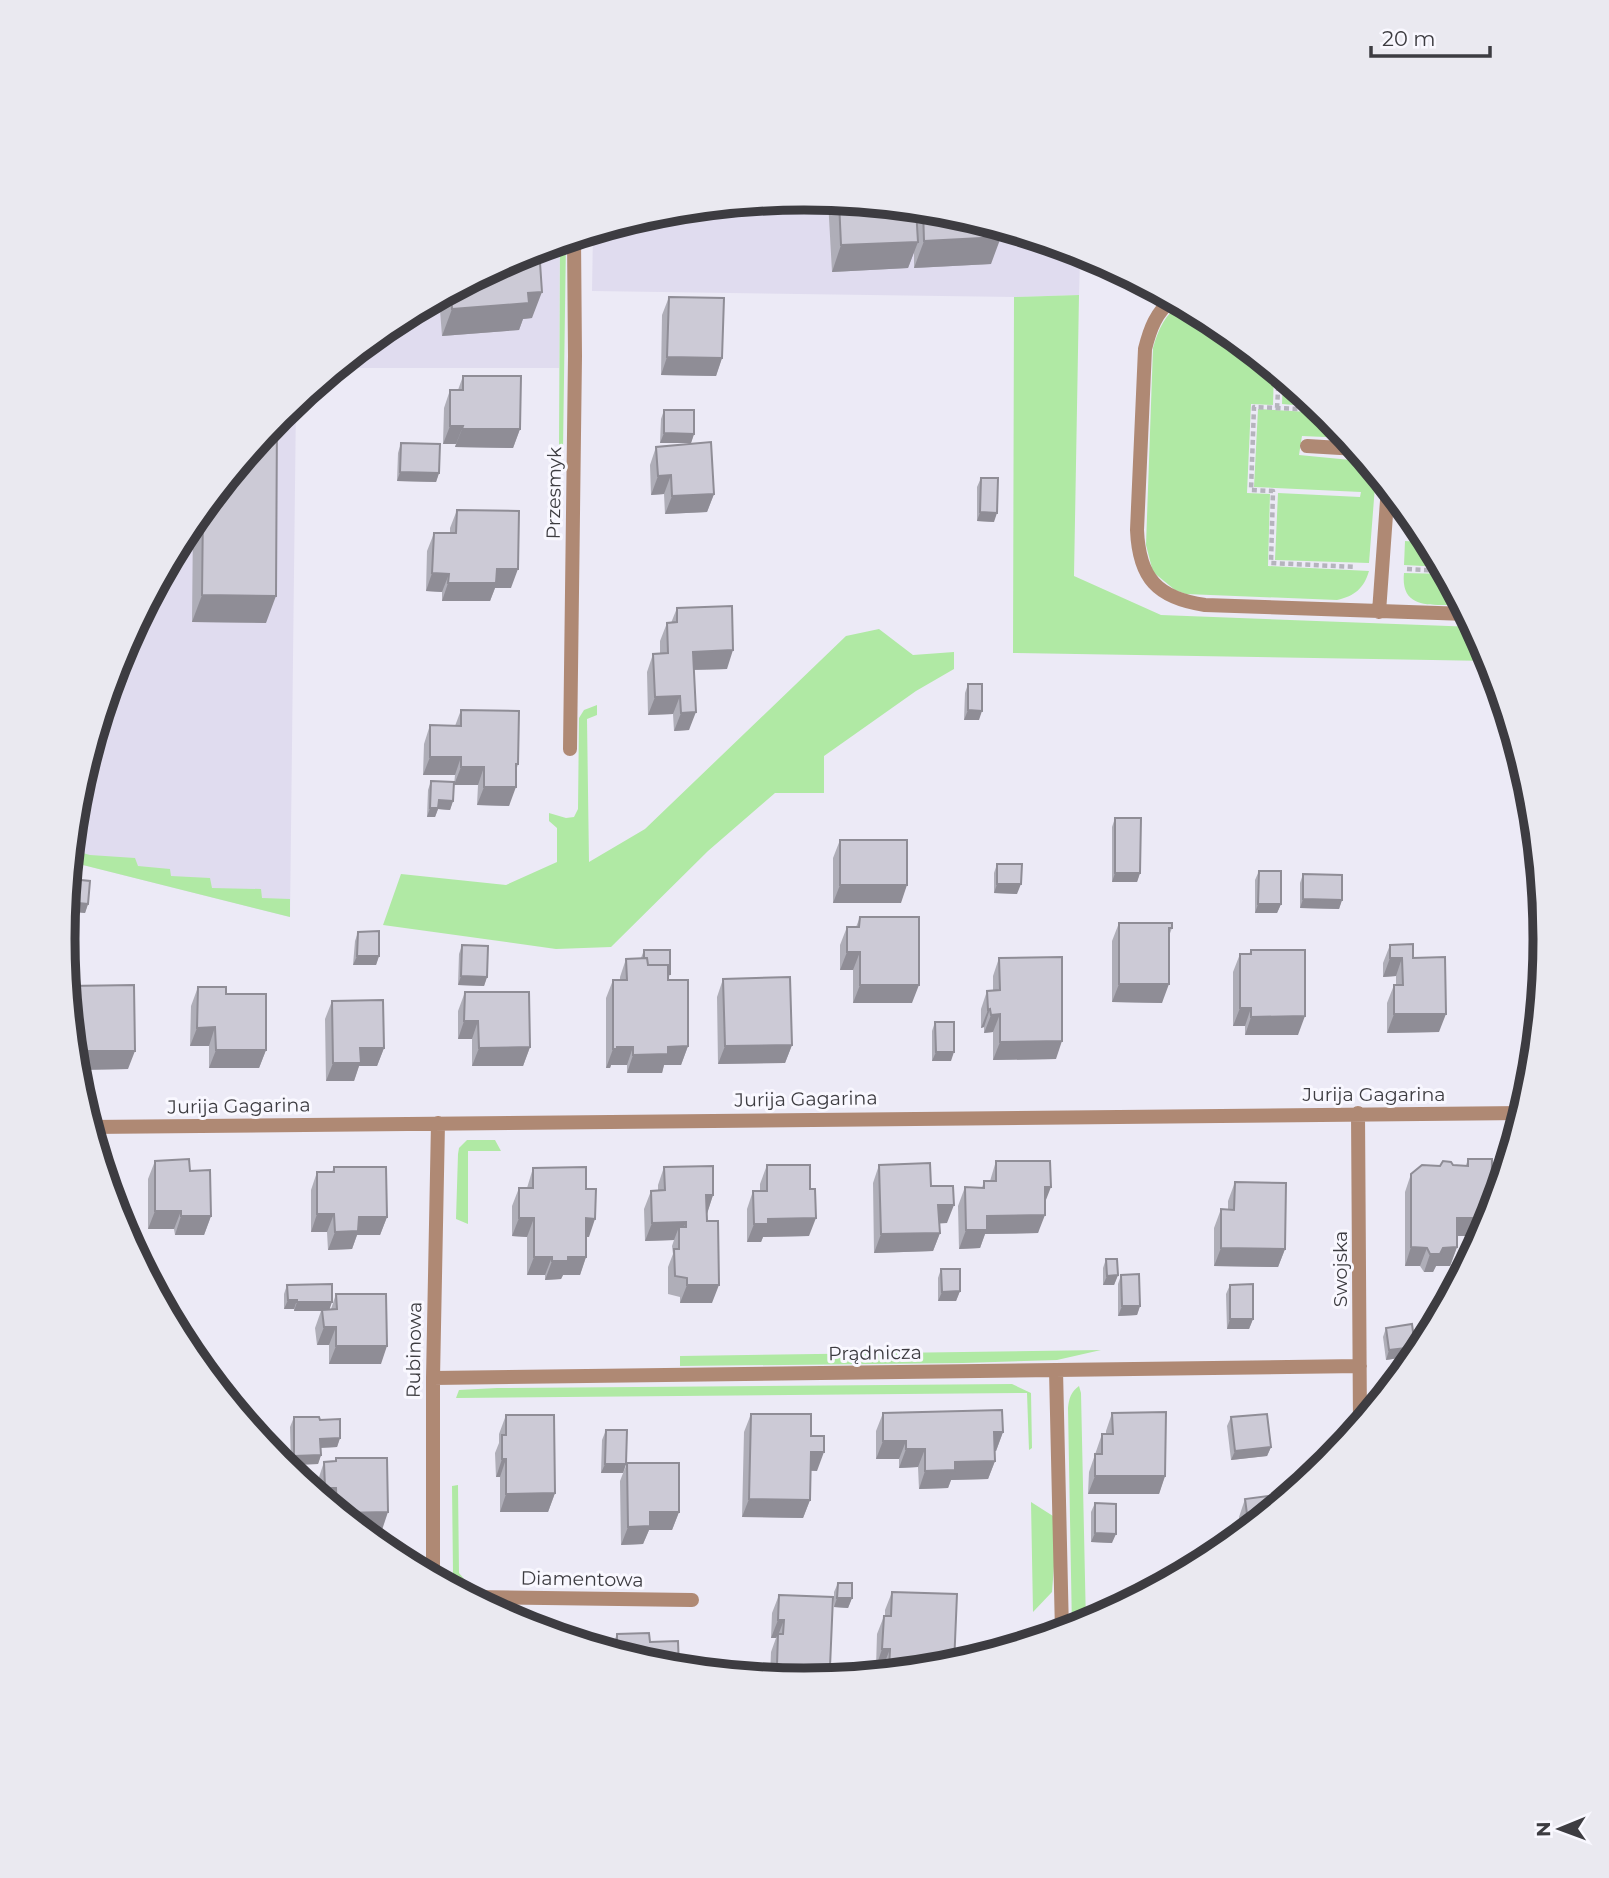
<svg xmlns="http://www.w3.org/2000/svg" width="1609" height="1878" viewBox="0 0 1609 1878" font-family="Montserrat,sans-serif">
<rect width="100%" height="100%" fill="#eceaf6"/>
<path fill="#e0dcef" d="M805,198L950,212L1096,258L1080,259L1079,295L1014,297L592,291L593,232L660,212Z
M560,242L559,368H338L393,322L521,254Z
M296,401L290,917L71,862L77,794L120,655L188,527L280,414Z"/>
<path fill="#b0e9a4" d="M566,240L563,449L559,450L560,242Z
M1079,295L1074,576L1161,615L1475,627L1491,661L1013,653L1014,297Z
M1181,304L1217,323L1274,370L1273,405L1251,404L1247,493L1270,494L1268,566L1369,571C1364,588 1355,596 1337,600L1186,594L1175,590L1153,572L1146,545L1153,348C1158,330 1165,314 1181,304Z
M1283,377L1319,407L1282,404Z
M1258,409L1326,413L1348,438L1302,436L1299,455L1361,461L1372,469L1375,486L1369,563L1275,560L1278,493L1360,497L1361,492L1254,487Z
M1405,541L1419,542V550L1434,551L1442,567L1404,565Z
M1404,573L1446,574L1463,605C1435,604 1400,612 1404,573Z
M879,629L913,655L954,652V669L916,691L824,756V793H775L708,851L611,947L556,949L383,925L401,874L506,885L557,862V828L549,821V813L566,818L574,817L578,809L579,718L584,710L597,705V715L587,719L589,862L645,829L846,636Z
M72,850L90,855L135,858L138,866L170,869L171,876L210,878L212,888L261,889L262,898L290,899V917L71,862Z
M467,1140H495L501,1151H468V1224L456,1219L458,1154L459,1148Z
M1101,1350L1057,1360L963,1363L680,1366V1356Z
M1012,1384L1031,1393L1032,1448L1029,1450L1027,1393L456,1398L459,1390L497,1388Z
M1079,1386L1081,1393L1086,1625L1072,1629L1068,1408C1069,1398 1071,1392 1079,1386Z
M458,1485L459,1573L471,1587C460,1586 457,1583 453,1573L452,1486Z
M1031,1502L1053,1516L1055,1553L1052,1592L1033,1612Z"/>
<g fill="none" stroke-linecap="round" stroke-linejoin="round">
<path stroke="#b5b4bd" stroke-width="4.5" stroke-dasharray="5 3.5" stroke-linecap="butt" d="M1277,408L1279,374
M1323,410L1254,407L1251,490L1273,491L1271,563L1356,567
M1407,569L1444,571"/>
<path stroke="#af8974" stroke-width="14" d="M1173,299C1156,312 1150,329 1145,349L1137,530C1139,578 1157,598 1205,605L1467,614
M1307,446L1357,449
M1379,612L1388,487"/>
<path stroke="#af8974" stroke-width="14" d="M570,749L575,356L574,238
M1358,1113L1360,1425
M90,1127L1523,1113
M1056,1370L1062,1632
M433,1378L1360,1366
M433,1577V1378L438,1123
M471,1597L692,1600"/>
</g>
<path fill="#afaeb8" d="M828,200L950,212L991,264L914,268V252L908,268L832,272Z
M521,254L532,318L523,319L519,330L442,336L439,297Z
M669,297L722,358L716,376L661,375L662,315Z
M463,376L520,429L513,448L455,447L456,444H443L444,408L450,390H458Z
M664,410L694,434L691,443H660L661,419Z
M277,418L266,623L192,622L193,521Z
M401,443L439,473L436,482L397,481L398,453Z
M656,447L714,494L707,512L665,514L664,494L651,495L650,465Z
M981,478L994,522L977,521V487Z
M457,510L511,588H495L490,601H442V592L426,591L427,551L434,533H450V528Z
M677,608L727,669L694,670L689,730L674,731L673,714L648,715L647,672L653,654H660V641L667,623H671Z
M968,684L979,720H964L965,693Z
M461,710L518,764L516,771L509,806L477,805L478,785H454L455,775H423L424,744L430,725L455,726Z
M431,781L453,801L450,810L438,809L435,817H427L428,790Z
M1115,818L1140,873L1137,882H1112V827Z
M840,840L901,903H833V858Z
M997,864L1017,894L994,893V873Z
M1259,871L1281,904L1277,913H1255V880Z
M1303,874L1342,900L1339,909L1300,908V883Z
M71,879L88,904L85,913L66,911L68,885Z
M860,917L912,1003H853V970H840V945L847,927H856Z
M1119,923L1172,928L1169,936L1162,1003L1112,1002V941Z
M358,932L379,956L376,965H353L355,941Z
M462,945L487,977L484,986L458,985L459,954Z
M1390,945L1413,958L1439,1032L1387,1033V1003L1394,985H1396V976L1383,977V963Z
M644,950L670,974L668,980L688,1046L681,1065H664L662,1073H627V1065H611L610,1068H606V998L613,980H620V977L626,959L641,958Z
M1251,950L1298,1035H1245V1026H1233V972L1240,954H1249Z
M999,958L1056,1059L993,1060V1032L984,1033V1027L981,1028V1009L987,991L993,990V976Z
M723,979L792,1045L785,1063L718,1064L717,997Z
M68,986L128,1069L76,1070L75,1046Z
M198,987L226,994L266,1050L259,1068H209V1046H190L191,1006Z
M465,992L530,1047L523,1066H472V1039H458V1011Z
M332,1001L384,1048L377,1066H359L354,1081H326L325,1019Z
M935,1022L951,1061H932V1031Z
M1468,1159L1489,1223L1482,1236H1457V1247L1450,1266H1436L1433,1272H1424L1420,1266H1405V1192L1411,1174L1440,1166L1466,1165Z
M155,1161L211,1216L204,1235H175L174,1229H148V1179Z
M996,1161L1045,1202L1038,1233L985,1234L980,1248L959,1249L958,1206L965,1187L982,1188L984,1181H990Z
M767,1165L809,1236L763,1237L761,1242H747V1209L753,1191H760V1184Z
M879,1165L931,1186L947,1223H939L940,1233L933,1251L874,1253L873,1183Z
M334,1167L387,1217L380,1235H357L352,1249L328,1250L327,1232H311V1190L317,1172H332Z
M664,1167L713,1195L707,1213L712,1303H680V1297L668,1294V1267L673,1254L672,1246L674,1240L645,1241L644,1209L651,1191H658V1185Z
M533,1168L589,1237H586V1257L580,1275H563L561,1279L545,1280V1275H527V1237L512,1236V1206L519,1188H527Z
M1235,1182L1285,1249L1278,1267L1214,1266V1228L1221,1209L1228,1210V1201Z
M1106,1259L1118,1275L1114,1285H1103V1268Z
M941,1269L960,1291L956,1301H938V1278Z
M1121,1275L1140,1306L1137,1315L1118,1316V1284Z
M287,1285L330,1309H331L336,1294L381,1364H329V1345H317L315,1328L321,1311H294V1309H284V1294Z
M1230,1285L1253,1319L1249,1329H1227L1226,1294Z
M1386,1328L1412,1356L1386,1360L1383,1337Z
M883,1413L1003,1432L996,1451H994L995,1461L988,1479L951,1480L948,1488L919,1489L918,1467L899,1468V1459H876V1431Z
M1112,1413L1165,1476L1159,1494H1088L1089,1472L1102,1434H1106V1431Z
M751,1414L811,1436L817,1471H810V1500L803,1518L742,1517L744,1432Z
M506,1415L555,1493L548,1512H500V1477H496L495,1453L499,1443V1434Z
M294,1417L320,1420L340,1438L337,1447L321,1448V1455L318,1464L291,1465L290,1427Z
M1231,1417L1271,1447L1267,1456L1231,1460L1227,1426Z
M606,1430L626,1464L623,1473H601L602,1440Z
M336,1458L382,1530L362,1531L318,1494V1480L324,1462L335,1461Z
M627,1463L679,1512L672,1530H649L643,1544L621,1545L620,1481Z
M1292,1493L1241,1535L1239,1517L1245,1499Z
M1095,1503L1112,1543L1091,1542V1512Z
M838,1583L852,1598L848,1608L834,1607V1592Z
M892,1592L949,1666L883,1673V1667H876L877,1634L884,1616H885V1610Z
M779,1595L804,1680L770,1677L771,1652L776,1638H771L772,1613Z
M617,1634L659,1666L610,1651Z"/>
<path fill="#8f8d96" d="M1001,237L991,264L914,268L924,241Z
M918,242L908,268L832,272L841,245Z
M542,292L532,318L523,319L519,330L442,336L452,309L528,293Z
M667,357L722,358L716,376L661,375Z
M450,426H463L456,444H443Z
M462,429H520L513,448L455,447Z
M664,433L694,434L691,443H660Z
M400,472L439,473L436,482L397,481Z
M671,475L664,494L651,495L658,476Z
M714,494L707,512L665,514L672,496Z
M980,512L997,513L994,522L977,521Z
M497,569H518L511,588H495L490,601H442L448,583Z
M432,573L449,574L442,592L426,591Z
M202,595L276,596L266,623L192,622Z
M124,646H125L115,673H114L120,655Z
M733,650L727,669L687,670L693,652Z
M680,696L673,714L648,715L655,697Z
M968,710L982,711L979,720H964Z
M696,712L689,730L674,731L681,713Z
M430,757H461L455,775H423Z
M461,767H484L478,785H454Z
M484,787H516L509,806L477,805Z
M439,800L453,801L450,810L438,809L435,817H427L430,808Z
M1115,873H1140L1137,882H1112Z
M997,884H1021L1017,894L994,893Z
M840,885H907L901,903H833Z
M1303,899L1342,900L1339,909L1300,908Z
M68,902L88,904L85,913L66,911Z
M1258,904H1281L1277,913H1255Z
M847,952H860L853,970H840Z
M357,956H379L376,965H353Z
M1390,958H1402L1396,976L1383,977Z
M461,976L487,977L484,986L458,985Z
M1119,984H1169L1162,1003L1112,1002Z
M860,985H919L912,1003H853Z
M1240,1008H1251L1245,1026H1233Z
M990,1009L984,1027L981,1028L988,1010Z
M1000,1014L993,1032L984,1033L991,1015Z
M1394,1014H1446L1439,1032L1387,1033Z
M1305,1016L1298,1035H1245L1251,1017Z
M464,1021H478L472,1039H458Z
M215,1027L209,1046H190L197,1028Z
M72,1028H81L75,1046H74Z
M1062,1041L1056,1059L993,1060L1000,1042Z
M792,1045L785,1063L718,1064L725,1046Z
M688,1046L681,1065H664L662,1073H627L633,1055L668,1047Z
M530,1047L523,1066H472L479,1048Z
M617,1047H633L627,1065H611L610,1068H606L613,1049Z
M360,1048H384L377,1066H359L354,1081H326L333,1063Z
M216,1050H266L259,1068H209Z
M82,1051H135L128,1069L76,1070Z
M936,1052H954L951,1061H932Z
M1045,1187H1051L1044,1205Z
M706,1195H713L707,1214Z
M938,1205H954L947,1223L932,1224Z
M155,1211H181L174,1229H148Z
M317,1214H334L327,1232H311Z
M1045,1215L1038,1233L985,1234L980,1248L959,1249L966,1230L987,1216Z
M181,1216H211L204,1235H175Z
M359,1217H387L380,1235H357L352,1249L328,1250L335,1232Z
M519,1218H534L527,1237L512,1236Z
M586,1218L595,1219L589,1237H579Z
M816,1218L809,1236L763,1237L761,1242H747L754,1224L768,1219Z
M1457,1218H1491L1482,1236H1450Z
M686,1222L679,1239V1227L674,1240L645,1241L652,1223Z
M940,1233L933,1251L874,1253L881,1234Z
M1411,1247L1427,1248L1420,1266H1405Z
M1457,1247L1450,1266H1436L1433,1272H1424L1430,1254L1443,1248Z
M1221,1248L1285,1249L1278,1267L1214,1266Z
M534,1257H552L545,1275H527Z
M568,1257H586L580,1275H563L561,1279L545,1280L552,1261Z
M1118,1275L1114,1285H1103L1107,1276Z
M687,1285H719L712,1303H680Z
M960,1291L956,1301H938L942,1292Z
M288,1300H297L294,1309H284Z
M297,1302H332L329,1311H294Z
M1122,1306H1140L1137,1315L1118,1316Z
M1230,1319H1253L1249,1329H1227Z
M324,1327H336L329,1345H317Z
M336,1346H387L381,1364H329Z
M1415,1347L1412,1356L1386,1360L1389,1350Z
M994,1432H1003L996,1451H987Z
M340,1438L337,1447L317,1448L320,1439Z
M883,1441H906L899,1459H876Z
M1271,1447L1267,1456L1231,1460L1235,1451Z
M906,1449H925L918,1467L899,1468Z
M811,1452H824L817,1471L804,1470Z
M321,1455L318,1464L291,1465L294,1456Z
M502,1459H506L500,1477H496Z
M995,1461L988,1479L951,1480L948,1488L919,1489L925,1471L955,1462Z
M605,1464H626L623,1473H601Z
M1095,1476H1165L1159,1494H1088Z
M325,1488H336L330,1504L321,1497Z
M555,1493L548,1512H500L506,1494Z
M749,1499L810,1500L803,1518L742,1517Z
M388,1512L382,1530L362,1531L340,1513Z
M650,1512H679L672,1530H649L643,1544L621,1545L628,1527Z
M1095,1533L1116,1534L1112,1543L1091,1542Z
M837,1598H852L848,1608L834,1607Z
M778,1620H784L777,1638L778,1634L776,1638H771Z
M882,1649H890L883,1667H876Z
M777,1665L830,1667L826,1678L804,1680L772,1677Z"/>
<path fill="#cccad6" stroke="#8f8d96" stroke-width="2" d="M839,201L916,209L918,242L841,245Z
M923,209L950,212L1001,227V237L924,241Z
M539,248L542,292L528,293L529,303L452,309L451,291L521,254Z
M669,297L724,298L722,358L667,357Z
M463,376H521L520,429H462L463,426H450V390H463Z
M664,410H694V434L664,433Z
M277,418L276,596L202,595L203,509Z
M711,442L714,494L672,496L671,475L658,476L656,447Z
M401,443L440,444L439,473L400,472Z
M981,478H998L997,513L980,512Z
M457,510L519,511L518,569H497L496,583H448L449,574L432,573L434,533H456Z
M732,606L733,650L693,652L696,712L681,713L680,696L655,697L653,654L668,653L667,623L677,622V608Z
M968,684H982V711L968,710Z
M461,710L519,711L518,764H516V787H484V767H461V757H430V725L461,726Z
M431,781L454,782L453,801L439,800L438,808H430Z
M1115,818H1141L1140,873H1115Z
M840,840H907V885H840Z
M997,864H1022L1021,884H997Z
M1259,871H1281V904H1258Z
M1303,874L1342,875V900L1303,899Z
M71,879L90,881L88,904L68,902Z
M860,917H919V985H860V952H847V927H859Z
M1119,923H1172V928H1169V984H1119Z
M379,931V956H357L358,932Z
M1413,944V958L1445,957L1446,1014H1394V985H1403L1402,958H1390V945Z
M462,945L488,946L487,977L461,976Z
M644,950H670V974H668V965H648L647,958H644Z
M1251,950H1305V1016L1251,1017V1008H1240V954H1251Z
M1062,957V1041L1000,1042V1014L991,1015L990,1009L988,1010L987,991L1000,990L999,958Z
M647,958L648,965H668V980H688V1046L668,1047V1054L633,1055V1047H617V1049H613V980H627L626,959Z
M790,977L792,1045L725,1046L723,979Z
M134,985L135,1051H82L81,1028H72L68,986Z
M198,987H226V994H266V1050H216L215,1027L197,1028Z
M465,992H529L530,1047L479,1048L478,1021H464Z
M383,1000L384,1048H360L361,1063H333L332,1001Z
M935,1022H954V1052H936Z
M189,1159L190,1171L210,1170L211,1216H181V1211H155V1161Z
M1468,1159H1492L1491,1218H1457V1247L1443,1248L1440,1254H1430L1427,1248L1411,1247V1174L1422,1165L1440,1166L1443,1161L1451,1162L1453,1165L1468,1166Z
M996,1161H1050L1051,1187H1045V1215L987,1216V1230H966L965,1187L984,1188V1181H996Z
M930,1163L931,1186H953L954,1205H938L940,1233L881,1234L879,1165Z
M767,1165H810V1189H815L816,1218L768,1219V1224H754L753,1191H767Z
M713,1166V1195H706L707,1221H718L719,1285H687V1278L675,1276L674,1249H679V1227H686V1222L652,1223L651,1191L665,1190L664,1167Z
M334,1167H386L387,1217H359L358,1231L335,1232L334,1214H317V1172H334Z
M586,1167V1189H596L595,1219L586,1218V1257H568V1261H552V1257H534V1218H519V1188H533V1168Z
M1235,1182L1286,1183L1285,1249L1221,1248V1209L1234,1210Z
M1106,1259H1117L1118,1275L1107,1276Z
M941,1269H960V1291L942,1292Z
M1139,1274L1140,1306H1122L1121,1275Z
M332,1284V1302H297V1300H288L287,1285Z
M1253,1284V1319H1230V1285Z
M336,1294H386L387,1346H336V1327H324L322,1310L337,1309Z
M1412,1324L1415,1347L1389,1350L1386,1328Z
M1002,1410L1003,1432H994L995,1461L955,1462V1470L925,1471V1449H906V1441H883V1413Z
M1166,1412L1165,1476H1095V1454H1102V1434H1113L1112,1413Z
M751,1414H811V1436H824V1452H811L810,1500L749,1499Z
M1267,1414L1271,1447L1235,1451L1231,1417Z
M506,1415H554L555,1493L506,1494V1459H502V1435H506Z
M294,1417H319L320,1420L340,1419V1438L320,1439L321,1455L294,1456Z
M606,1430H627L626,1464H605Z
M336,1458H387L388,1512L340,1513L337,1510L336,1488H325L324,1462L336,1461Z
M627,1463H679V1512H650V1526L628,1527Z
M1292,1493L1249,1529L1245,1499Z
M1095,1503L1116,1504V1534L1095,1533Z
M838,1583H852V1598H837Z
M892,1592L957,1594L954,1665L949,1666L906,1671L889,1670L890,1649H882L884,1616H891Z
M779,1595L833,1597L830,1667L777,1665L778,1634H783L784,1620H778Z
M649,1633L650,1642L678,1641L679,1668L659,1666L617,1653V1634Z"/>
<g text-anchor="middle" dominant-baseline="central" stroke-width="6" stroke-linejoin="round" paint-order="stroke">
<g font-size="19" fill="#3d3c41" stroke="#f9f8ff">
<text transform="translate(554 493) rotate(-89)">Przesmyk</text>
<text x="1374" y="1094">Jurija Gagarina</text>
<text transform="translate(806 1099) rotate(-1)">Jurija Gagarina</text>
<text transform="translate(239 1106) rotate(-1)">Jurija Gagarina</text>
<text transform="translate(1340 1269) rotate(-90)">Swojska</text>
<text transform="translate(414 1350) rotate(-89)">Rubinowa</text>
<text transform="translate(875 1353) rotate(-1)">Prądnicza</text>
<text transform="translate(582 1579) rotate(1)">Diamentowa</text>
</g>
</g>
<path d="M0 0H1609V1878H0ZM75 939a729 729 0 1 1 1458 0a729 729 0 1 1-1458 0Z" fill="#eae9f0" fill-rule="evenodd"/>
<path fill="none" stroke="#3d3c41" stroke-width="9" d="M75 939a729 729 0 1 1 1458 0a729 729 0 1 1-1458 0Z"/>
<g transform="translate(1560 1829) rotate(269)" stroke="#f9f8ff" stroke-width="5" paint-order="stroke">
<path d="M0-5L12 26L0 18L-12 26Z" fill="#3d3c41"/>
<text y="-10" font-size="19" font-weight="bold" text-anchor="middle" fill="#3d3c41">N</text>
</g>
<path d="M1371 46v10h119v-10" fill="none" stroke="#3d3c41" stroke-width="3.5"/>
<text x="1382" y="46" font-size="21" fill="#3d3c41" stroke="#f9f8ff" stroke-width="5" paint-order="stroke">20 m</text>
</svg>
